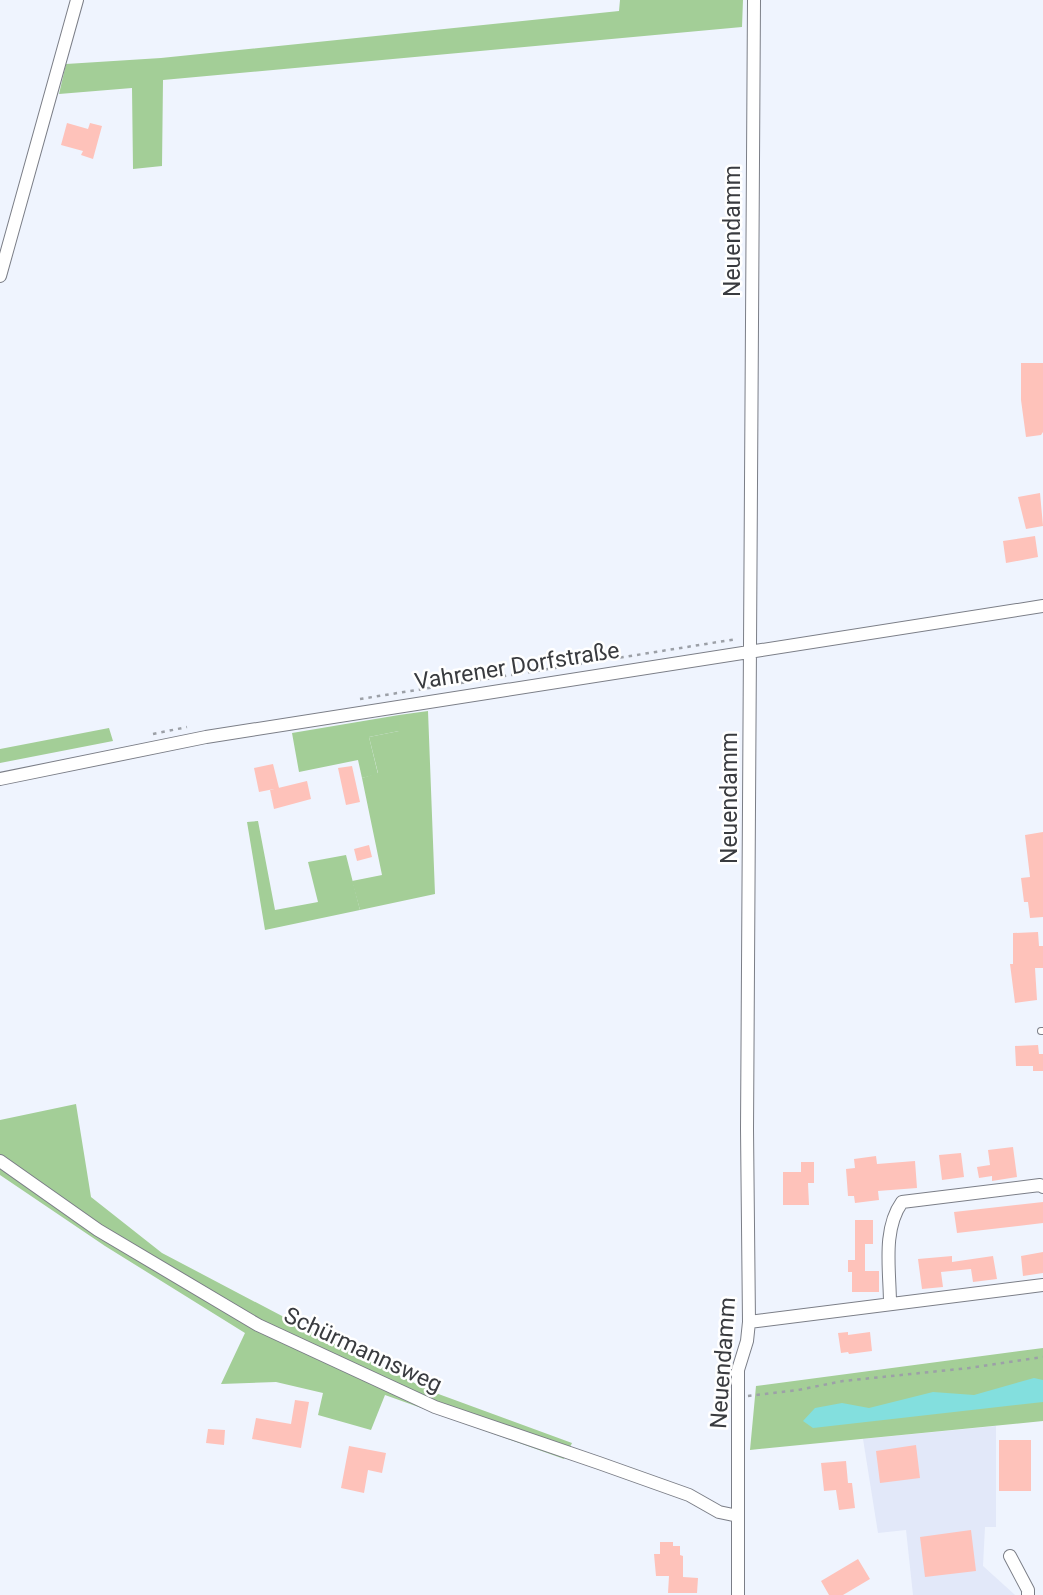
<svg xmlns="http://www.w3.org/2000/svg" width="1043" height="1595" viewBox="0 0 1043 1595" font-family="Roboto,sans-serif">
<rect width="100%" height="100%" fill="#eff4fe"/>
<path fill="#e2e8f9" d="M996,1426V1527H985L983,1566L1015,1595H913L906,1530L878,1533L863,1439Z"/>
<path fill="#a4ce97" d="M428,711L435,894L360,910L352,881L382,875L362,778L378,773L369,737L399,731V715Z
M1043,1348V1421L750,1450L756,1386Z"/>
<path fill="#a3ce97" d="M620,0H743L742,27L163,80L162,166L133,169L132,88L59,94L66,64L161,58L619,11Z
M399,715V731L369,737L378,774L362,778L358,760L299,772L292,733Z
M109,728L113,741L0,763V749Z
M258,821L275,910L318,902L308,862L346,855L360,910L265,930L247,822Z
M76,1104L91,1197L162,1253L339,1346L433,1392L572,1443L564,1459L385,1395L371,1430L318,1415L323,1393L276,1382L221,1384L245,1333L105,1246L0,1175V1120Z"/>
<path fill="#83dfde" d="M1034,1378L1043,1380V1402L813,1428L803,1421L815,1408L842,1403L869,1408L933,1392L974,1395Z"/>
<path fill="#fec2ba" d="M67,123L88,129L90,123L102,126L93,159L81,155L83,151L61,145Z
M1021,363H1043V432L1041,435L1026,437L1021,400Z
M1040,493L1043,526L1026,529L1018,497Z
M1035,536L1038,557L1006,563L1003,541Z
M273,764L279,788L259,792L254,768Z
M352,766L360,802L346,805L338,768Z
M307,781L311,799L274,809L270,790Z
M1043,832V917L1030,918L1028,902H1024L1021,878L1030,877L1025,835Z
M369,845L372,857L357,861L354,849Z
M1038,932L1039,946H1043V968H1035L1037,1000L1015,1003L1010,964H1013V933Z
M1038,1045L1039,1054H1043V1071H1033V1066H1016L1015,1046Z
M1013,1147L1017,1177L992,1181V1176L979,1178L977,1167L990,1165L988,1150Z
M961,1153L964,1177L942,1180L939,1155Z
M876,1156L877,1164L915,1161L917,1188L878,1191L879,1200L855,1203L854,1196H848L846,1169L855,1168L854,1159Z
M801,1162H814V1183H808L809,1205H783V1172H801Z
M1043,1202V1223L957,1233L954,1212Z
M855,1220H873V1244H865V1271H879V1292H852V1272H848V1260H855Z
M1043,1252V1273L1023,1276L1021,1256Z
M952,1256V1262L993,1256L997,1279L973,1282L971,1269L941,1272L943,1287L922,1289L918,1259Z
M848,1332V1335L870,1332L872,1351L849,1354L848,1352L841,1353L838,1333Z
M295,1400L309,1402L301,1448L252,1439L256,1418L291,1424Z
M208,1429L225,1430L224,1445L206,1443Z
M999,1440H1031V1491H999Z
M916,1445L920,1478L880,1483L876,1451Z
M349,1446L386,1453L382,1473L368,1470L364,1493L341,1488Z
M846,1461L848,1483H852L855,1508L839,1510L836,1490L824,1491L821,1463Z
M971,1530L976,1571L925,1577L920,1537Z
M660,1542H673V1546H680V1555L683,1556V1577L698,1578L697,1593H668L669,1576H656L654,1554H660Z
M858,1559L870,1579L843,1595H829L821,1581Z"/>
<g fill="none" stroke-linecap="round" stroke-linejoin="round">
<g stroke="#7b7e87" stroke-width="8">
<path id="service" d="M1041,1031H1043"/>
</g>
<g stroke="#7b7e87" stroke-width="14">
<path id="minor" d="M0,276L77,0
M0,779L206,737L1043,606
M0,1161L98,1230L258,1325L435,1407L599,1463L689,1495L719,1512L738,1516
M890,1304C890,1271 882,1230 902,1202L1040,1185L1043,1187
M749,1322L1043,1285
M1010,1556L1028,1590V1595
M738,1595V1370L747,1341L749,1322L747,1129L754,0"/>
</g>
<path stroke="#9ca0a7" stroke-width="2.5" stroke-dasharray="3.5 5" stroke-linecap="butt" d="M360,699L737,639
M153,734L187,727
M748,1396L798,1390L843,1381L969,1368L1043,1357"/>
<use href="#service" stroke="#fff" stroke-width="6"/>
<use href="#minor" stroke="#fff" stroke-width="12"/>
</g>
<g text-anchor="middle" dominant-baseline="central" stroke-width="5" stroke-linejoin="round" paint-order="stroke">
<g font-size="23" fill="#393b3f" stroke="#fff">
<text transform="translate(732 231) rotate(-90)">Neuendamm</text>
<text transform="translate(517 666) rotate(-9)">Vahrener Dorfstraße</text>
<text transform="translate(729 798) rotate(-90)">Neuendamm</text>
<text transform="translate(363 1350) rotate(25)">Schürmannsweg</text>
<text transform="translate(723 1363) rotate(-86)">Neuendamm</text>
</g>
</g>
</svg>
